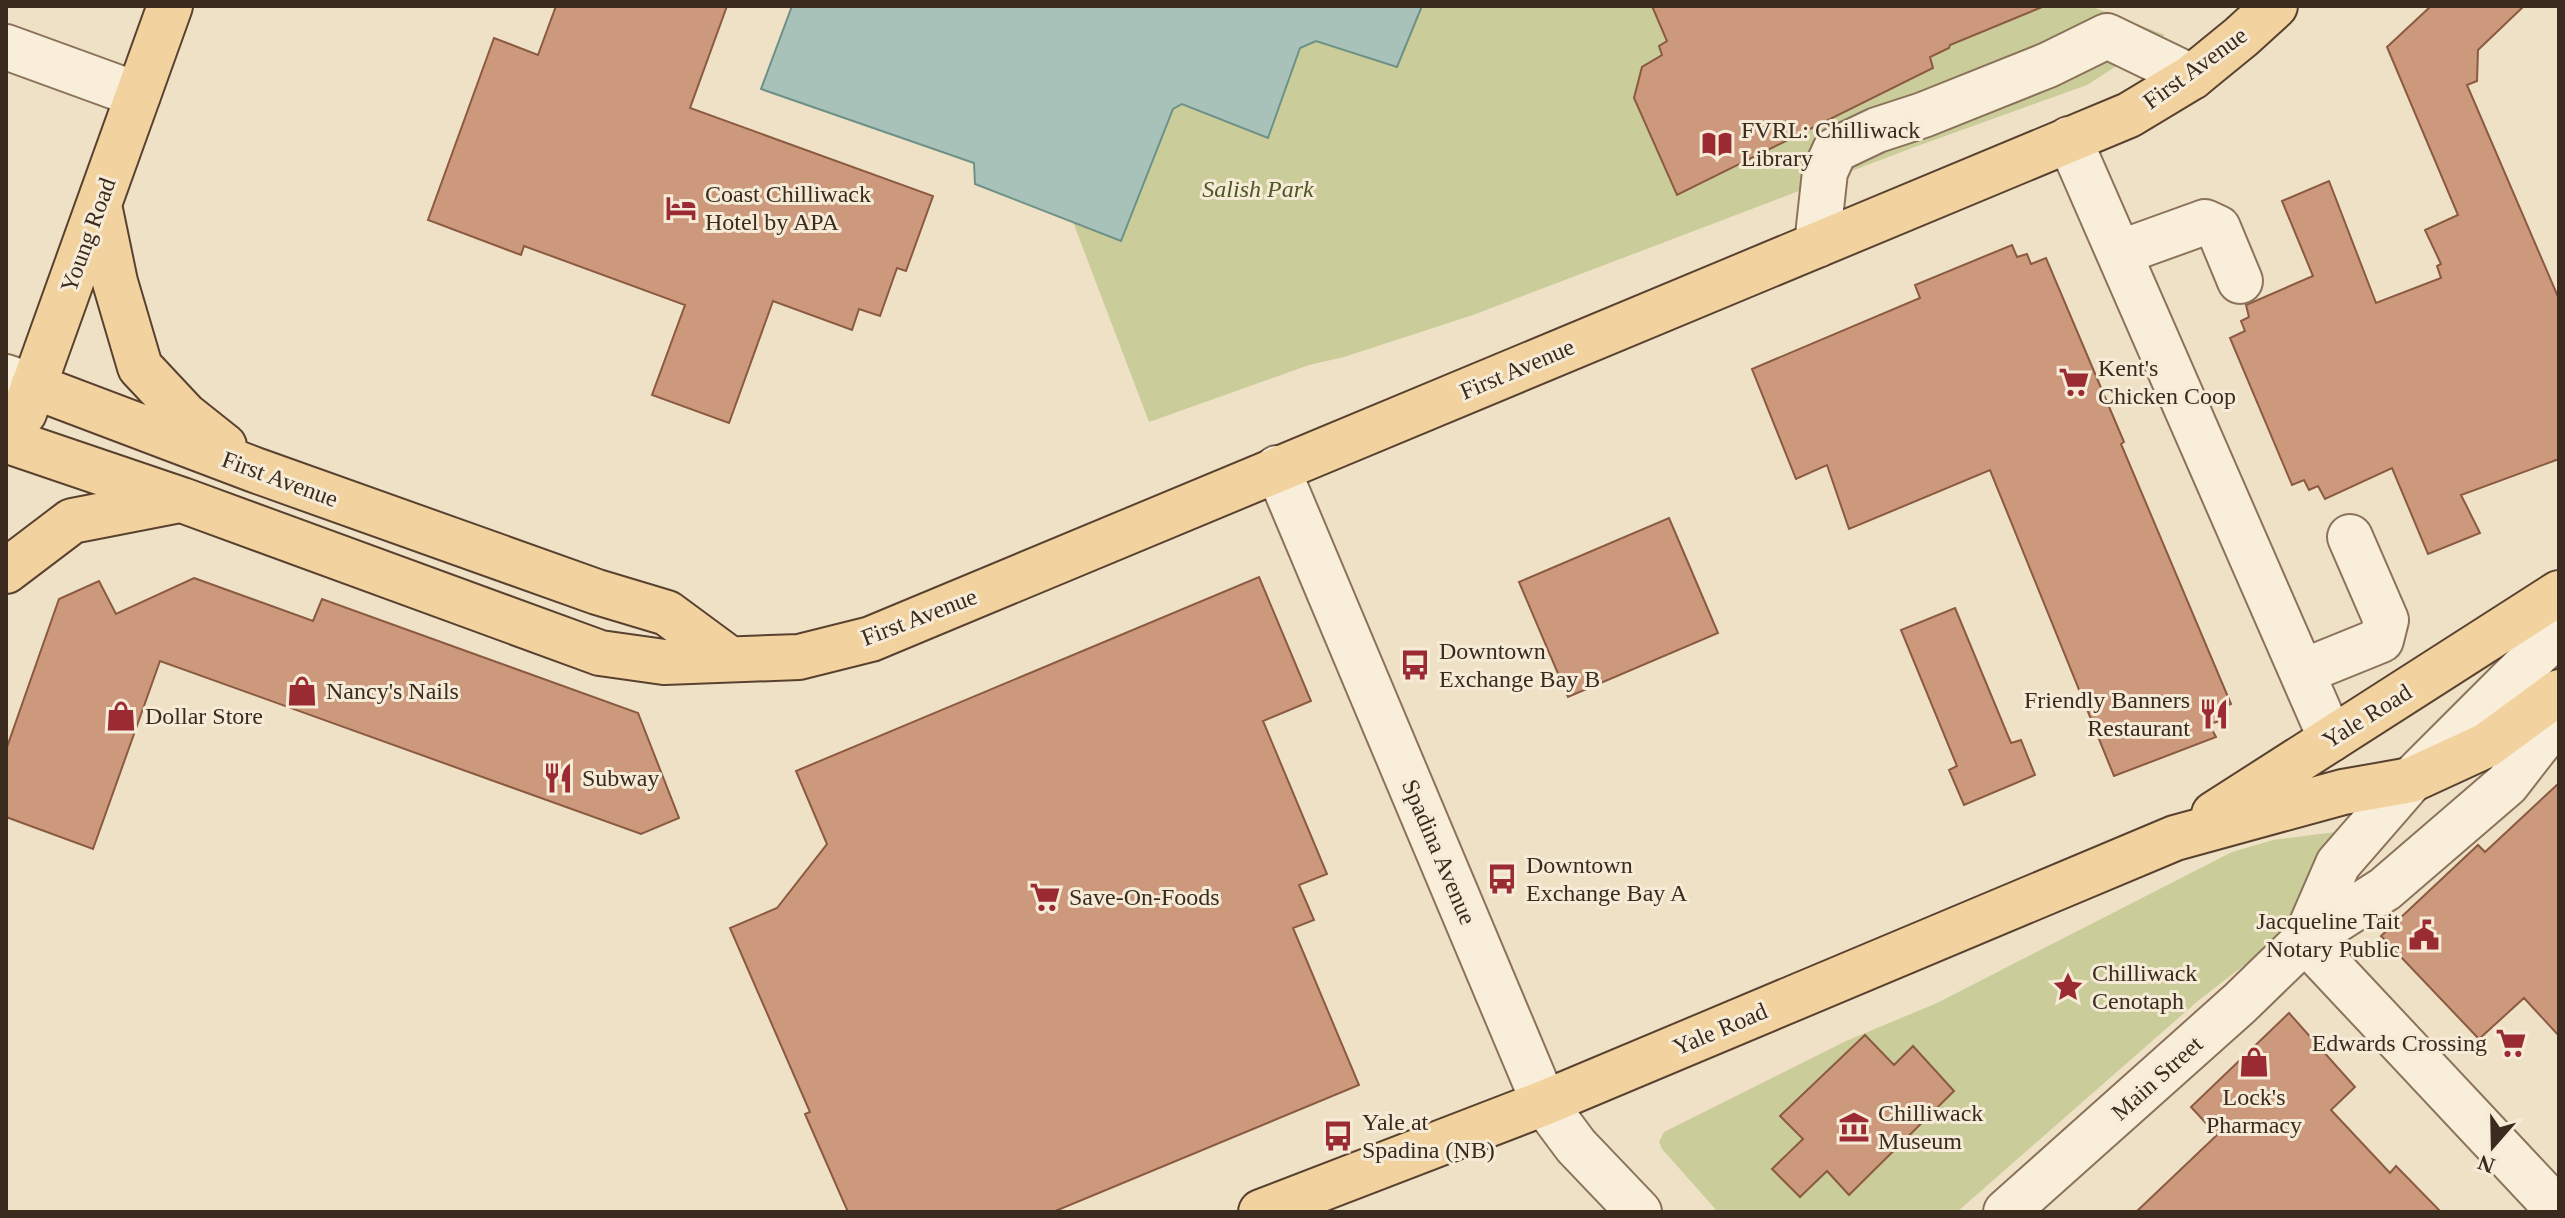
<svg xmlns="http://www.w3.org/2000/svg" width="2565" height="1218" viewBox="0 0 2565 1218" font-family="Georgia,serif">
<rect width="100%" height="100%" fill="#efe1c6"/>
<path fill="#cacd9a" d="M792,6H2090L2165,35L2087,85L1912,148L1473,315L1344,357L1309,365L1149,422L1073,222L975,184L974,163L761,89Z
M2344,831L2286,933L2199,1000L1957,1212H1718L1662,1149L1659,1142L1664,1132L1846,1041L1937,1003L2232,852L2273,840Z"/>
<path fill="#a8c2b9" stroke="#6e9187" stroke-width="2" d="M792,6H1422L1397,67L1316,41L1300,48L1268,138L1182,104L1173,109L1121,241L975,184L974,163L761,89Z"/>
<path fill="#cd997c" stroke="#8a5a41" stroke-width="2" d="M556,6H727L690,108L933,196L906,271L897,268L880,316L859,309L852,330L773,301L729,423L652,395L685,305L524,246L521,255L428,220L494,38L538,55Z
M1652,6H2042V7L1950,45L1949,48L1930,57L1933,68L1677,195L1634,98L1642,67L1662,55L1659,46L1667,41Z
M2431,6H2524L2478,50L2477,81L2467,85L2559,299V459L2461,495L2480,533L2428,554L2392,468L2325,499L2318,486L2309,490L2304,480L2292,485L2230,338L2245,331L2241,321L2249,317L2246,305L2313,276L2282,201L2329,181L2376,303L2441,278L2437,266L2441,264L2425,230L2458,215L2387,47Z
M2012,245L2017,257L2027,254L2031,264L2046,258L2124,442L2121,444L2231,704L2216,710L2220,721L2209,724L2216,737L2114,776L1990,470L1849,529L1827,465L1796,479L1752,369L1920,298L1915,285Z
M1669,518L1718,633L1568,697L1519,582Z
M1259,577L1311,701L1263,721L1327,874L1299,885L1314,920L1293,928L1359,1085L1053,1212H848L805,1114L810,1112L730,928L777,908L827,844L796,771Z
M194,578L313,621L322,599L638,713L679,818L641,834L160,661L93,849L6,817V750L59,599L99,581L116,614Z
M1955,608L2011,743L2021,740L2035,775L1964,805L1949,770L1957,766L1901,630Z
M2559,783V1036L2524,998L2479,1039L2381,936L2478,845L2485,852Z
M2289,1013L2355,1087L2331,1110L2390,1173L2396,1166L2441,1212H2136L2217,1135L2191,1107Z
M1865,1035L1894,1065L1913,1046L1954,1091L1849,1195L1827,1171L1800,1197L1772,1169L1803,1139L1780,1116Z"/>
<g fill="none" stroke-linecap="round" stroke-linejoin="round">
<g stroke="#8b725b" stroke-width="48">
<path id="minor" d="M6,47L138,95
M2069,139L2331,739
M1817,245L1825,172L1835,150L1877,130L1923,115L2048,65L2107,36L2192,77
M2119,253L2205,222L2218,228L2240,281
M6,377L33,386
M1277,468L1544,1103L1576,1146L1639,1212
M2302,672L2381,640L2386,620L2350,537
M2305,940L2338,864L2411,780L2559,632
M2305,940L2559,1211
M2006,1212L2240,1003L2305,940L2385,889L2507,784L2559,717"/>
</g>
<g stroke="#594130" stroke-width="48">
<path id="major" d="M99,205L115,282L140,367L185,415L224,446
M33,386L255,470L597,592L667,613L728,658
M24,413L170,6
M14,443L182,500L600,653L664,662L799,657L871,639L2129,115L2192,77L2241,37L2275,6
M6,571L72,521L180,500
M2214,814L2559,593
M1261,1212L1544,1103L2175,838L2343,792L2411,780L2487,745L2559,692"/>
</g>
<use href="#minor" stroke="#f9eeda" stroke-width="44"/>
<use href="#major" stroke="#f2d39f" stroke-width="44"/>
</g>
<defs>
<g id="library-bare" transform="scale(2.4)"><path d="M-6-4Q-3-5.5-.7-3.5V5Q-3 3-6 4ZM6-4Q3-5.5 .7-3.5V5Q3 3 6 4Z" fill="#9a2b32" stroke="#f6ebd6" stroke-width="2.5" paint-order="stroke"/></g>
<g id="hotel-bare" transform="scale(2.4)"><path d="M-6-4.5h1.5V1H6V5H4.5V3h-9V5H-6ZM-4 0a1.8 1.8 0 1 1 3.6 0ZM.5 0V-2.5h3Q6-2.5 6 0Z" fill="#9a2b32" stroke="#f6ebd6" stroke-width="2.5" paint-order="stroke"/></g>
<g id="supermarket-bare" transform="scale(2.4)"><path d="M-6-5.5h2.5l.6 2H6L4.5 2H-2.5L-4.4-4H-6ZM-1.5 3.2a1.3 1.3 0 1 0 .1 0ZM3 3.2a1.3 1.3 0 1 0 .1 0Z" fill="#9a2b32" stroke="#f6ebd6" stroke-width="2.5" paint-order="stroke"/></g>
<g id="bus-bare" transform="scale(2.4)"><path d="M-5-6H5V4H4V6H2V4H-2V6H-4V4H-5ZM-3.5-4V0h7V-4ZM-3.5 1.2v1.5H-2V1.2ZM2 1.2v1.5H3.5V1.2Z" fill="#9a2b32" stroke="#f6ebd6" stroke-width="2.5" paint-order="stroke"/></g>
<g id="shop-bare" transform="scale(2.4)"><path d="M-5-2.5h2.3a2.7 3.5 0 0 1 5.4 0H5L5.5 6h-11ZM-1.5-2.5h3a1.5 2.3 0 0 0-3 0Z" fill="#9a2b32" stroke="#f6ebd6" stroke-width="2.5" paint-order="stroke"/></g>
<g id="restaurant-bare" transform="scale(2.4)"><path d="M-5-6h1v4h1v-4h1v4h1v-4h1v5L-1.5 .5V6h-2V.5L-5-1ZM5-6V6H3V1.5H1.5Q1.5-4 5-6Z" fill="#9a2b32" stroke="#f6ebd6" stroke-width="2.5" paint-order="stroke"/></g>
<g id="civic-bare" transform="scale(2.4)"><path d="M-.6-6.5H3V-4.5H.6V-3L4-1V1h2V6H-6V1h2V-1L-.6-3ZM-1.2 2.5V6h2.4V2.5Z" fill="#9a2b32" stroke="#f6ebd6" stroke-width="2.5" paint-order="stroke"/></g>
<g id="sight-bare" transform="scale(2.4)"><path d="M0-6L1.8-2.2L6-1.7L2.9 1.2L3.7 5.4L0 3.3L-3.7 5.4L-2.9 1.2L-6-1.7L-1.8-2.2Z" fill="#9a2b32" stroke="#f6ebd6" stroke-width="2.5" paint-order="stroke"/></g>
<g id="museum-bare" transform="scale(2.4)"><path d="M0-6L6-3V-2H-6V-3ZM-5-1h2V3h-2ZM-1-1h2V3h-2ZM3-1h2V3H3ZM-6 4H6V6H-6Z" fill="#9a2b32" stroke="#f6ebd6" stroke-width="2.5" paint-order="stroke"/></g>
</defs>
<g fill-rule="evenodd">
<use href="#library-bare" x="1717" y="144"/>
<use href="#hotel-bare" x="681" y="208"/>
<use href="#supermarket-bare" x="2074" y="382"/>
<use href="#bus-bare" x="1415" y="665"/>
<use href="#shop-bare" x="302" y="691"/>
<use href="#restaurant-bare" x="2214" y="714"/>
<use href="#shop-bare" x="121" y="716"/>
<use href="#restaurant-bare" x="558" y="778"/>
<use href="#bus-bare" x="1502" y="879"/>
<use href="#supermarket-bare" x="1045" y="897"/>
<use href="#civic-bare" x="2424" y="935"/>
<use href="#sight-bare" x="2068" y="987"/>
<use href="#supermarket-bare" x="2511" y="1043"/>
<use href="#shop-bare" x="2254" y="1062"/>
<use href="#museum-bare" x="1854" y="1127"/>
<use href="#bus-bare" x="1338" y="1136"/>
</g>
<g text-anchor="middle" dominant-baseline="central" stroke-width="6" stroke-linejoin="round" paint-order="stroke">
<g font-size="24" fill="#3b2b1f" stroke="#f6ebd6">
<text transform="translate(2195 68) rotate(-36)">First Avenue</text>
<text transform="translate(88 235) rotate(-70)">Young Road</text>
<text transform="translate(1517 369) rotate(-23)">First Avenue</text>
<text transform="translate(280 479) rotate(20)">First Avenue</text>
<text transform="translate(919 617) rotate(-21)">First Avenue</text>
<text transform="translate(2367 716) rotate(-32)">Yale Road</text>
<text transform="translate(1439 852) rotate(67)">Spadina Avenue</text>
<text transform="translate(1720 1029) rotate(-23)">Yale Road</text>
<text transform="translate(2157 1078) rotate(-42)">Main Street</text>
</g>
<g font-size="24" fill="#3b2b1f" stroke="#f6ebd6" text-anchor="start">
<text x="1741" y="130">FVRL: Chilliwack<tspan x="1741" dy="28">Library</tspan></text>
<text x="705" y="194">Coast Chilliwack<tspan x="705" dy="28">Hotel by APA</tspan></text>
<text x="2098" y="368">Kent's<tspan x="2098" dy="28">Chicken Coop</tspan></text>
<text x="1439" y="651">Downtown<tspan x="1439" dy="28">Exchange Bay B</tspan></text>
<text x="326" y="691">Nancy's Nails</text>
<text x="2190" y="700" text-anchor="end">Friendly Banners<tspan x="2190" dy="28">Restaurant</tspan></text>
<text x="145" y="716">Dollar Store</text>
<text x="582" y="778">Subway</text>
<text x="1526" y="865">Downtown<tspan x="1526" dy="28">Exchange Bay A</tspan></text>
<text x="1069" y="897">Save-On-Foods</text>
<text x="2400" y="921" text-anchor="end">Jacqueline Tait<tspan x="2400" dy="28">Notary Public</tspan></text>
<text x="2092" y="973">Chilliwack<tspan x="2092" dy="28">Cenotaph</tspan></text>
<text x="2487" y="1043" text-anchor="end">Edwards Crossing</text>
<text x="2254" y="1097" text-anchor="middle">Lock's<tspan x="2254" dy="28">Pharmacy</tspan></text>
<text x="1878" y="1113">Chilliwack<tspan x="1878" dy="28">Museum</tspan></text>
<text x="1362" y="1122">Yale at<tspan x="1362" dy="28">Spadina (NB)</tspan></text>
</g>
<g font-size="24" font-style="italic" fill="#4d5726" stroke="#f6ebd6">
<text x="1258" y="189">Salish Park</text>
</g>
</g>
<rect width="2565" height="1218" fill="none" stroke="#3b2b1f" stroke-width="16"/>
<g transform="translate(2493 1146) rotate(200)" stroke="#f6ebd6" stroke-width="6" paint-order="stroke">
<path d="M0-6L14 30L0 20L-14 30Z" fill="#3b2b1f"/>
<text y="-12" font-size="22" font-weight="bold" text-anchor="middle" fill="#3b2b1f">N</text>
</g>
</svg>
